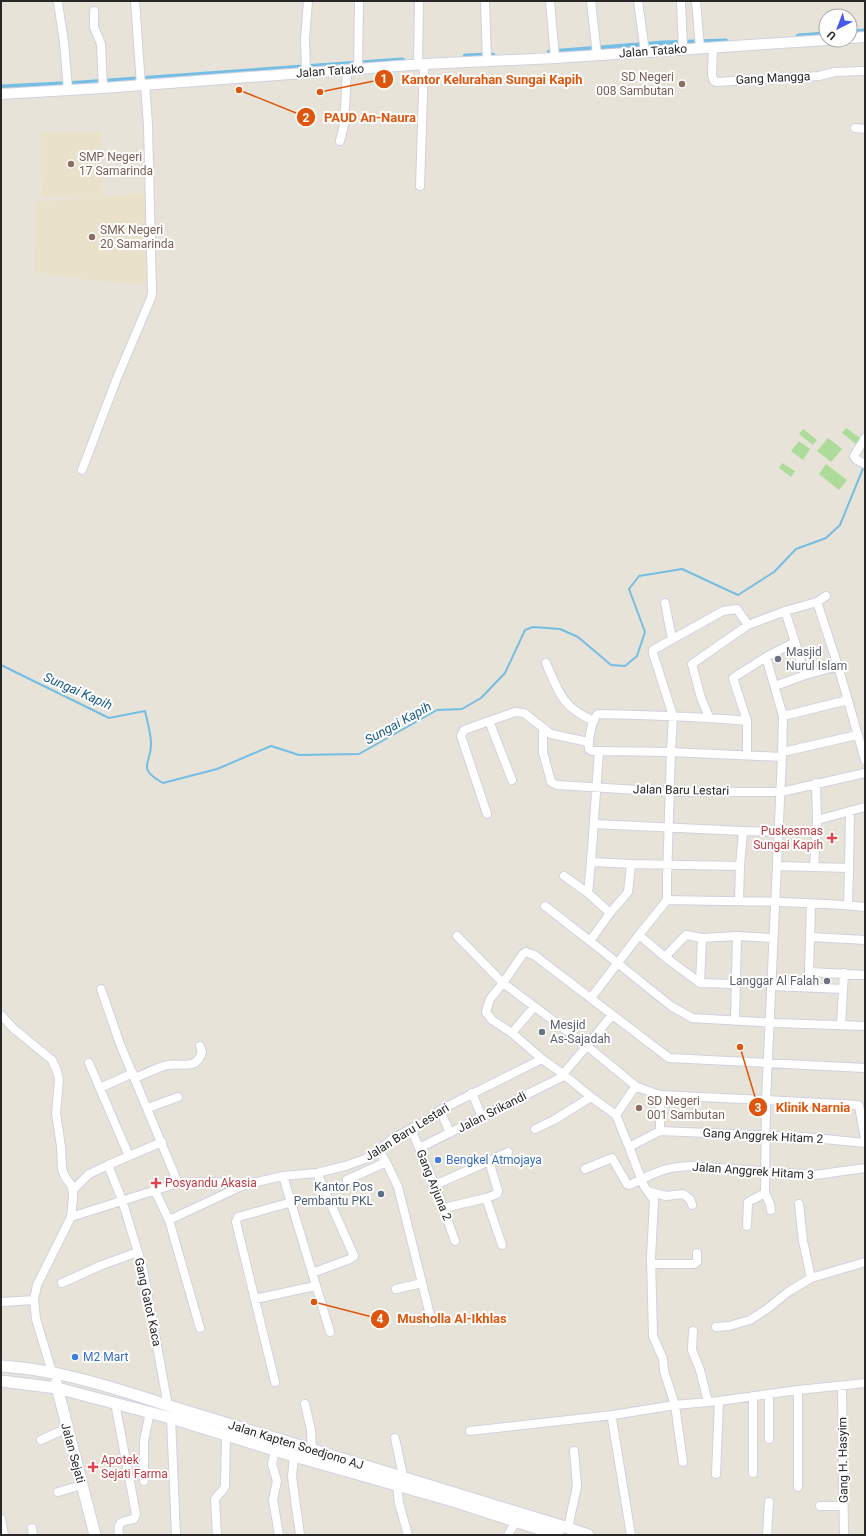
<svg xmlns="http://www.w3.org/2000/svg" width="866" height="1536" viewBox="0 0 866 1536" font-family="Roboto,sans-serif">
<rect width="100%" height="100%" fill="#e8e3d9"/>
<path fill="#e9e1ca" d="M40,132H100L103,196L42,198Z
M148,193L149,285L90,280L34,272L35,202Z"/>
<path fill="#acdb9a" d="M846,428L860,438L856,444L842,433Z
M803,429L817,440L813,445L799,434Z
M828,438L842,449L831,462L817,451Z
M799,441L810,449L803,460L791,451Z
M782,463L795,471L791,477L779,468Z
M826,464L847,480L839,490L819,474Z"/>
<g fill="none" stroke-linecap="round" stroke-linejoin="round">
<path stroke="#74bee3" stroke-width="2" d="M1,665L109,718L145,711C147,721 151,733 151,743C152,764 135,767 163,783L217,769L271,746L299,755L359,754L437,710L462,709L481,698L505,673L525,630L533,627L560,629L578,637L611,665L625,666L637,656L645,632L629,589L639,576L682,569L738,595L774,572L796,549L826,538L840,525L864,466"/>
<path stroke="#74bee3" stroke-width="7" d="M850,33L865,32
M799,37L826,35
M550,53L663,44L725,42
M466,57L492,56
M1,88L81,84L402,61"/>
<g stroke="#cfd1df" stroke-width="10">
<path id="minor" d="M135,1L141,85
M485,1L487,61
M550,1L555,58
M591,1L597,55
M638,1L645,52
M681,1L683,49
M696,1L700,48
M58,3L64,42L68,90
M94,11V27L101,44L103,88
M713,47L712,75L714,81L716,82L819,76L835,72L865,71
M418,64L419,1
M358,69L359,1
M306,73L305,39L308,1
M855,128L865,129
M340,141L344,125L347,70
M420,186L424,64
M865,438L854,456L857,460L865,464
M82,470L117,378L151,298L152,292L148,125L145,84
M665,603L672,639
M795,642L805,675L838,666L817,602
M766,657L795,642L785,611L817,602L826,596
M546,663C559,693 562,707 594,721
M838,666L865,760
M775,686L805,675
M783,716L848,700
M709,717L701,698L692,664L748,625L785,611
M489,721L512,780
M747,721L733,678L766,657L783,716L782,757
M543,729V752L551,782L557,785L671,792H781L865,773
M599,751H592L589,749C588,741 592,718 598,714C648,715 697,716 747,721V755
M783,752L857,735
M816,783L817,820L865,807
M487,814L461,736L464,730L515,712L524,713L551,734L588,742
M817,820L814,867L849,868L850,812
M594,824L743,831L740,866L739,901
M743,831L778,832
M591,862L599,751L671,752L673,716L653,653V650L723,611L737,609L748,625
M631,864L628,892L610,913L588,893L591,862L631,864L740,866
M777,866L814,867
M564,876L588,893
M667,900L639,935L665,957L686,935L702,938L737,936L773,938
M811,904L809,972L865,975
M848,905L849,868
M545,906L590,941
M610,913L590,941L671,1006L692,1018L775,1023L865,1026
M457,936L503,983L587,1046L563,1074
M811,937L865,940
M665,957L700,983L702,938
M700,983L735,984
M772,986L843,989
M809,988V972
M101,989L120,1044L178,1183
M591,998L639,935
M1,1015L13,1028L52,1060L57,1071L59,1080L56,1113L61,1147L62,1169L65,1177L71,1185L73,1192V1199L71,1217L37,1285L34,1300L36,1319L52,1372
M612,1015L587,1046L637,1087L660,1095L766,1100L782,757L671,752L667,878V900C733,901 799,901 865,907
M735,1021L737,936
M841,1025L844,973
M512,1033L534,1007
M89,1063L129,1156
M135,1078C146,1074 157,1067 168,1065C180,1062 196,1072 202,1052L200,1046
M100,1088L133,1073
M472,1093L482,1117
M591,1097L616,1115L633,1090L637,1087
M148,1108L178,1097
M440,1110L450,1133
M616,1115L629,1147L660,1131V1095
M411,1129L435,1185L455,1241
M535,1129L554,1120L591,1097L563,1074L542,1059
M660,1131L804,1137L865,1143
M162,1142L108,1165L122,1200L143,1269L168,1406
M629,1147L644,1186L654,1200L651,1258L653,1336L663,1359L664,1371L675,1405L683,1462
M419,1148L564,1076
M379,1151L386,1162L398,1187L432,1323
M489,1161L508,1152
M585,1169L612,1158L627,1184L629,1185C654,1174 662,1167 691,1166L815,1175L865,1168
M283,1176L330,1332
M347,1180L386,1162
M435,1185L489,1161L498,1191L497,1194L486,1198
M154,1189L169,1220L200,1328
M73,1190L89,1174L108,1165
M650,1192L666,1196L683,1194L690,1199L692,1205
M799,1204L803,1241L811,1278
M444,1208L486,1198L502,1245
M771,1210L770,1204L765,1193L766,1100L858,1105L859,1106L865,1139
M71,1217L178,1183L213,1182L244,1185L283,1176L317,1173L345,1166L365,1159L379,1151L392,1139L428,1120L440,1110L542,1059L512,1033L492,1020L486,1012L490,999L503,983L523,954L526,952L534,955L669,1058L865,1068
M169,1220L244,1185
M747,1226L748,1202L765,1193
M651,1264H694L697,1262V1253
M312,1273L350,1259L354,1256L317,1173
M62,1283L102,1265L138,1252
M396,1289L422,1283
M255,1299L315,1286
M1,1302L34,1300
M716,1327L729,1326L750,1320L767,1309L788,1292L811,1278L865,1262
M693,1331L692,1350L700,1370L708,1402
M275,1382L236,1222L238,1217L292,1202
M842,1386L844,1535
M753,1396V1473
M115,1403L136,1514L134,1519C122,1522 117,1520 119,1535
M305,1404L311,1430L312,1450
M171,1418L176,1535
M470,1431L613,1415
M395,1438L403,1476
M769,1439V1394
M41,1440L67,1428
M275,1450L272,1464L277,1481L273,1500L279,1535
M294,1456L292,1477L300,1535
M716,1474L719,1401
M144,1481V1441L150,1412
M397,1486L399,1503L408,1535
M798,1487V1390
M58,1492L82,1485
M820,1506H843
M1,1519L4,1535
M32,1528L33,1535
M568,1528L577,1486L574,1451
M217,1535L215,1500C217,1494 223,1492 225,1486L226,1435
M508,1535L516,1521
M631,1535L612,1419L613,1415L675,1405L719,1401L798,1390L865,1383
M767,1535L769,1502"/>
</g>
<g stroke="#cfd1df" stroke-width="12">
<path id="tertiary" d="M850,38L865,37
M1,94L103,88L424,64L555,58L826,40"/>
</g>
<g stroke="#cfd1df" stroke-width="13">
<path id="secondary" d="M1,1366C51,1369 98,1383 145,1398C175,1408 205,1417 235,1426C346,1461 457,1493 568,1528L588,1535
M1,1381L57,1388L171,1418L294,1456L453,1501L558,1535
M56,1383L95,1535"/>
</g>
<use href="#minor" stroke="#fff" stroke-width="8"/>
<use href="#tertiary" stroke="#fff" stroke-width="10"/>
<use href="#secondary" stroke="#fff" stroke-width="11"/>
</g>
<g fill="#8d6e63" stroke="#fff" stroke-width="1.5">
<circle cx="682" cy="84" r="4"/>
<circle cx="71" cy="164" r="4"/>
<circle cx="92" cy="237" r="4"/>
<circle cx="639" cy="1108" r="4"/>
</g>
<g fill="#6b7280" stroke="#fff" stroke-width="1.5">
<circle cx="778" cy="659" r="4"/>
<circle cx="827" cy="981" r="4"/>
<circle cx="542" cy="1032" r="4"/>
</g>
<g fill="#e0444e" stroke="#fff" stroke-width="1.5">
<path d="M830 832h4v4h4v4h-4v4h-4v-4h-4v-4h4z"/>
<path d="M154 1177h4v4h4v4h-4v4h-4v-4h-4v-4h4z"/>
<path d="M91 1461h4v4h4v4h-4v4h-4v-4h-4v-4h4z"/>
</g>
<g fill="#3f7fe0" stroke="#fff" stroke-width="1.5">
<circle cx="438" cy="1160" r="4"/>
<circle cx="75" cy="1357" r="4"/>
</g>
<circle fill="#5c6f8a" stroke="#fff" stroke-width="1.5" cx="381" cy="1194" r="4"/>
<g text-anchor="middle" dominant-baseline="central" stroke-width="4" stroke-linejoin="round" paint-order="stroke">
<g font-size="12" fill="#272727" stroke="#fff">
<text transform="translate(653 51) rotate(-4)">Jalan Tatako</text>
<text transform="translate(330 71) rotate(-4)">Jalan Tatako</text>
<text transform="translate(773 78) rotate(-3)">Gang Mangga</text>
<text transform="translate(681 790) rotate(1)">Jalan Baru Lestari</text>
<text transform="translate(492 1112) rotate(-27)">Jalan Srikandi</text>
<text transform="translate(407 1132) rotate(-32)">Jalan Baru Lestari</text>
<text transform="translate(763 1136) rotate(3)">Gang Anggrek Hitam 2</text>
<text transform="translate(753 1171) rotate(4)">Jalan Anggrek Hitam 3</text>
<text transform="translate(434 1185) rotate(68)">Gang Arjuna 2</text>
<text transform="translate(148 1302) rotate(78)">Gang Gatot Kaca</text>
<text transform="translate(296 1445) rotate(17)">Jalan Kapten Soedjono AJ</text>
<text transform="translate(73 1453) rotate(75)">Jalan Sejati</text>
<text transform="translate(843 1460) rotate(-91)">Gang H. Hasyim</text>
</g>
<g font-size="12" fill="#785e54" stroke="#fff" text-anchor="start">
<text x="674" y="77" text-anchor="end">SD Negeri<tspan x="674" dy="14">008 Sambutan</tspan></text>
<text x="79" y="157">SMP Negeri<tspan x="79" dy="14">17 Samarinda</tspan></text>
<text x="100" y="230">SMK Negeri<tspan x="100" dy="14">20 Samarinda</tspan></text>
<text x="647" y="1101">SD Negeri<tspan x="647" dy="14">001 Sambutan</tspan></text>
</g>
<g font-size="12" fill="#5b616d" stroke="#fff" text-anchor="start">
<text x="786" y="652">Masjid<tspan x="786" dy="14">Nurul Islam</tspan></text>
<text x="819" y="981" text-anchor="end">Langgar Al Falah</text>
<text x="550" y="1025">Mesjid<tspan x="550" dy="14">As-Sajadah</tspan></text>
</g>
<g font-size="12" fill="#be3a42" stroke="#fff" text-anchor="start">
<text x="823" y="831" text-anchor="end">Puskesmas<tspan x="823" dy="14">Sungai Kapih</tspan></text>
<text x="165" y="1183">Posyandu Akasia</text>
<text x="101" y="1460">Apotek<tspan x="101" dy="14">Sejati Farma</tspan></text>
</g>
<g font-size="12" fill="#366cbe" stroke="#fff" text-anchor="start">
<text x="446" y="1160">Bengkel Atmojaya</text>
<text x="83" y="1357">M2 Mart</text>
</g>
<g font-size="12" fill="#4e5e75" stroke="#fff" text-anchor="end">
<text x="373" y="1187">Kantor Pos<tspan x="373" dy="14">Pembantu PKL</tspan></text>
</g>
<g font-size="13" font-style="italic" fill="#185b89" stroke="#fff">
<text transform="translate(78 691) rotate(24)">Sungai Kapih</text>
<text transform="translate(398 723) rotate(-29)">Sungai Kapih</text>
</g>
</g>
<path fill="none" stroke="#de560d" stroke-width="1.5" d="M320 92L384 79M239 90L306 117M740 1047L758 1107M314 1302L380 1319"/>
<g fill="#de560d" stroke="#fff" stroke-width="1.5">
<circle cx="320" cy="92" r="4"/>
<circle cx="239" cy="90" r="4"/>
<circle cx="740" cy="1047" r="4"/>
<circle cx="314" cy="1302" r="4"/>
<circle cx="384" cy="79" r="10"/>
<circle cx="306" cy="117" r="10"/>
<circle cx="758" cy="1107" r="10"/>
<circle cx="380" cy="1319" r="10"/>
</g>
<g font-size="12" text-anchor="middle" font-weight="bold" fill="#fff">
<text x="384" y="83">1</text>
<text x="306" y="122">2</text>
<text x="758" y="1112">3</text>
<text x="380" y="1323">4</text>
</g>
<g font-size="13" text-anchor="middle" font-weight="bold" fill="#de560d" stroke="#fff" stroke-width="4" stroke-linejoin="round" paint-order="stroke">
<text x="492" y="84">Kantor Kelurahan Sungai Kapih</text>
<text x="370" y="122">PAUD An-Naura</text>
<text x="813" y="1112">Klinik Narnia</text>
<text x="452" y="1323">Musholla Al-Ikhlas</text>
</g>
<rect width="866" height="1536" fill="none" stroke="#272727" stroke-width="4"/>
<g transform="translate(838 28) rotate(222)"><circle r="19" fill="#ffffff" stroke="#a9a9a9"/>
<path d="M0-3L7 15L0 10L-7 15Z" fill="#4659e9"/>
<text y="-6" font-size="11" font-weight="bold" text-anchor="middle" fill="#272727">U</text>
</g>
</svg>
